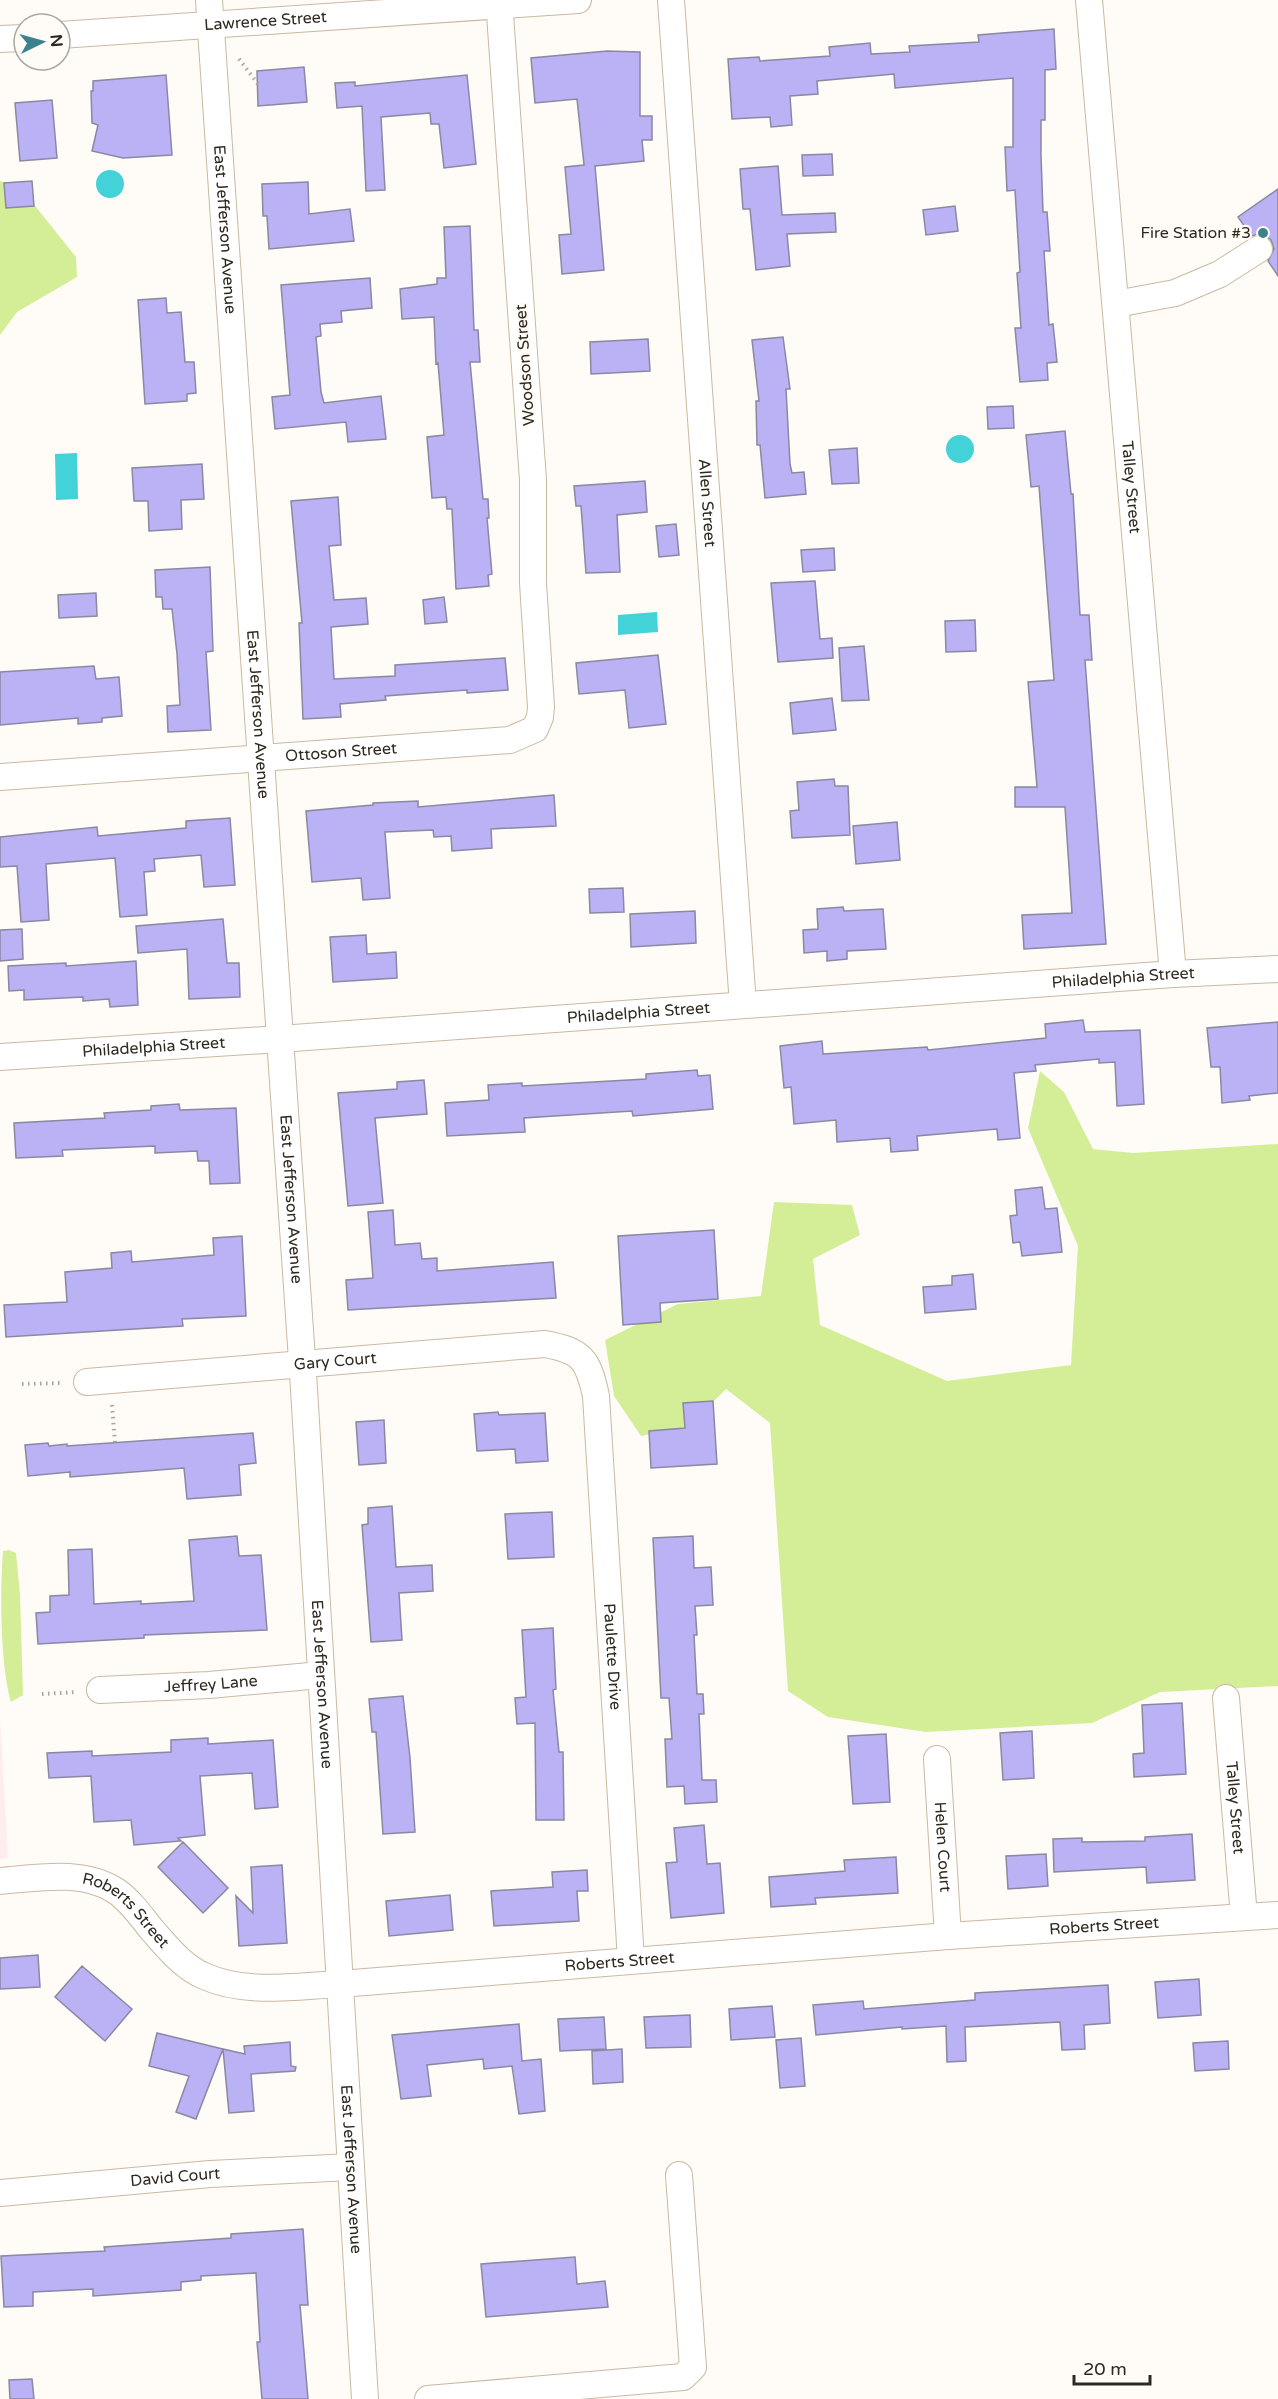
<svg xmlns="http://www.w3.org/2000/svg" width="1278" height="2399" viewBox="0 0 1278 2399" font-family="'Varela Round',sans-serif">
<rect width="100%" height="100%" fill="#fffbf6"/>
<path fill="#feeded" d="M0,1717L8,1858L0,1859Z"/>
<path fill="#d4ee97" d="M0,181L20,187L76,257L77,277L17,312L0,335Z
M1040,1071L1064,1092L1093,1149L1133,1153L1278,1144V1686L1160,1692L1092,1723L926,1732L828,1717L788,1691L770,1423L726,1389L689,1426L641,1436L614,1396L605,1340L678,1304L761,1296L774,1202L852,1205L860,1235L813,1259L820,1325L947,1381L1071,1365L1078,1246L1028,1128Z
M9,1550L16,1553L20,1594L23,1695L11,1702C0,1663 0,1591 3,1551Z"/>
<path fill="#44d2d9" d="M96 184a14 14 0 1 1 28 0a14 14 0 1 1-28 0Z
M946 449a14 14 0 1 1 28 0a14 14 0 1 1-28 0Z
M77,453L78,499L56,500L55,454Z
M657,612L658,632L618,635V615Z"/>
<path fill="#bab2f5" stroke="#8a88a2" stroke-width="1.5" d="M1054,29L1056,69L1045,70V120H1041V155L1043,212H1047L1050,251H1044L1049,325L1053,324L1057,362L1047,363L1048,380L1020,382L1015,328H1021L1017,273L1020,272L1015,190L1007,191L1005,147H1013V78L895,88L894,74L817,81L818,94L790,96L792,125L771,127L770,117L732,119L728,59L759,57L760,61L830,56L829,47L870,43L871,54L910,52L909,46L979,42L978,35Z
M607,51L640,52V116H652V140H642L644,161L595,166L604,270L562,274L559,235L571,234L565,167L584,165L577,99L535,103L531,58Z
M304,67L307,102L258,106L257,71Z
M166,75L172,155L123,158L92,151L98,125L92,123L91,91H93V81Z
M467,75L476,164L444,168L439,124H431L430,113L381,117L385,190L366,191L362,106L337,108L335,83L355,82V86Z
M52,100L57,158L20,161L15,103Z
M832,154L833,175L803,176L802,155Z
M778,166L782,215L835,213L836,232L787,234L790,266L756,270L750,209H743L740,169Z
M32,181L34,206L6,208L4,183Z
M308,182L309,214L350,209L354,241L269,249L267,216H263L262,184Z
M1278,189V276L1268,261L1274,249L1271,240L1265,235L1259,234L1251,236L1238,217Z
M955,206L958,231L926,235L923,210Z
M470,226L474,330H478L480,362H470L483,499H488L489,518H487L492,574L488,575L489,586L456,589L452,509H447L446,497L432,498L427,437L444,435L438,363L436,364L434,317L402,319L400,289L437,284V278H446L444,227Z
M370,278L372,308L341,311L342,322L320,324L321,336L316,337L321,392L324,403L381,396L386,439L348,442L346,422L275,429L272,397L290,395L281,285Z
M166,298L167,313L181,312L185,362H194L196,393L187,394V401L145,404L138,300Z
M783,337L790,389H786L790,464L792,473L804,472L806,494L765,498L760,445H757L756,401H759L752,340Z
M648,339L650,371L591,374L590,342Z
M1013,406L1014,428L988,429L987,407Z
M1065,431L1071,494H1073L1080,615H1089L1092,660H1085L1106,944L1024,949L1022,915L1072,913L1065,807H1015V787H1037L1028,682L1054,680L1039,486L1031,487L1026,435Z
M857,448L859,483L832,484L829,450Z
M202,464L204,499L181,500L182,529L149,531L148,501H134L132,468Z
M645,481L647,512L617,515L620,572L586,573L581,506H576L574,486Z
M338,497L341,545L329,546L334,600L366,598L368,624L331,627L334,679L395,676V665L505,658L508,690L467,693V690L385,696L386,700L340,704L341,717L303,719L299,623H302L291,501Z
M676,524L679,555L659,557L656,526Z
M834,548L835,570L803,572L801,550Z
M210,567L213,651L206,652L211,730L168,732L167,706L180,705L177,654L172,609H163L162,597H156L155,570Z
M815,581L820,639L832,638L833,658L778,662L771,583Z
M96,593L97,616L59,618L58,595Z
M444,597L447,622L425,624L423,600Z
M975,620L976,651L946,652L945,621Z
M864,646L869,700L842,701L839,648Z
M658,655L666,724L629,728L625,690L579,694L576,663Z
M94,666L96,679L119,677L122,716L102,718V722L78,724V718L0,725V672Z
M832,698L836,730L793,734L790,703Z
M834,779L835,786H848L850,835L792,838L790,811L799,810L797,782Z
M554,795L556,826L491,829L492,848L452,851L451,836L434,837L433,830L385,832L390,898L363,900L361,878L312,882L306,811L373,805V803L418,801V807Z
M230,818L235,885L204,887L201,855L154,859L155,871L144,872L147,915L120,917L115,858L46,864L49,920L21,922L17,866L0,867V837L97,827L98,836L186,828V821Z
M897,822L900,860L856,864L853,826Z
M623,888L624,912L590,913L589,889Z
M843,907L844,911L883,909L886,949L847,951V959L827,961V951L804,953L803,930L818,929L817,909Z
M695,911L696,943L631,947L630,914Z
M223,919L227,963H239L240,997L189,999L187,949L138,953L136,926Z
M22,929L23,959L0,961V930Z
M366,935L367,954L396,952L397,978L333,982L330,937Z
M136,961L138,1005L110,1007L109,999L83,1001V997L24,1000V990L9,991L8,966L66,963V966Z
M1083,1020L1085,1032L1140,1030L1144,1104L1117,1106L1115,1062L1099,1063V1059L1035,1065L1036,1071L1014,1073L1020,1138L998,1140L997,1129L917,1136L918,1150L891,1152L890,1138L837,1142L836,1120L794,1124L791,1087L784,1088L780,1046L822,1041L823,1054L927,1047L928,1050L1046,1038L1045,1024Z
M1278,1022V1093L1249,1096L1250,1100L1222,1103L1220,1067H1211L1207,1028Z
M697,1070L698,1076L710,1075L713,1109L633,1116L632,1111L524,1118L525,1132L447,1136L445,1103L489,1100L488,1085L522,1083V1086L646,1079V1074Z
M424,1080L427,1114L375,1118L383,1203L348,1206L338,1093L397,1089V1082Z
M179,1104L180,1110L236,1108L240,1183L210,1184L209,1161H198L197,1151L155,1153V1146L62,1150L63,1156L16,1158L14,1123L105,1118L104,1113L151,1110V1106Z
M1042,1187L1045,1209L1057,1208L1062,1252L1022,1256L1020,1242L1013,1243L1010,1216L1017,1215L1015,1190Z
M393,1210L395,1245L420,1243L422,1259L437,1258V1271L553,1262L556,1298L348,1310L346,1280L373,1278L368,1212Z
M714,1230L718,1299L660,1303L661,1322L623,1325L618,1236Z
M242,1236L246,1316L182,1319L183,1326L6,1337L4,1305L67,1302L65,1272L112,1268L111,1253L131,1251L132,1262L214,1255L213,1238Z
M973,1274L976,1309L925,1313L923,1287L952,1285V1276Z
M713,1401L717,1464L651,1468L649,1431L685,1428L683,1403Z
M498,1412L499,1415L545,1413L548,1461L516,1463L515,1449L477,1451L474,1414Z
M384,1420L386,1463L359,1465L356,1422Z
M253,1433L256,1463L239,1465L241,1495L187,1499L184,1468L70,1477V1472L28,1476L25,1445L48,1443L49,1446L67,1444V1446Z
M392,1506L396,1567L432,1565L433,1591L399,1593L402,1640L371,1642L362,1525L368,1524V1508Z
M552,1512L554,1557L508,1559L505,1514Z
M237,1536L239,1556L261,1555L267,1630L144,1635V1638L38,1644L36,1613L50,1612V1596L69,1595L68,1550L92,1549L94,1604L141,1601V1604L194,1601L189,1540Z
M693,1536L694,1568L711,1567L713,1605L695,1606L697,1635H694L697,1694H703L704,1714H699L702,1780H716L717,1802L685,1804L684,1786L667,1787L665,1739H672L669,1698H661L653,1538Z
M553,1628L556,1689L553,1690L559,1752H563L564,1820H536L535,1723L517,1724L515,1698L526,1697L522,1630Z
M403,1696L410,1758L415,1832L383,1834L376,1732H372L369,1699Z
M1182,1703L1186,1774L1134,1777L1133,1754L1144,1753L1142,1705Z
M1032,1731L1034,1778L1003,1780L1000,1733Z
M886,1734L890,1802L853,1804L848,1736Z
M208,1738V1744L273,1740L278,1807L255,1809L252,1773L200,1776L205,1835L178,1838L181,1841L134,1845L131,1820L94,1822L91,1776L49,1778L47,1753L92,1751V1756L171,1752V1740Z
M704,1825L707,1864L720,1863L724,1913L671,1918L666,1863L677,1862L674,1828Z
M1192,1834L1195,1880L1147,1883L1146,1867L1054,1872L1053,1839L1082,1838V1842L1145,1841V1837Z
M183,1842L228,1888L203,1913L158,1867Z
M1046,1854L1048,1886L1008,1889L1006,1856Z
M896,1857L898,1893L815,1898L816,1904L771,1907L769,1877L845,1871L844,1860Z
M282,1865L287,1943L239,1946L236,1896L253,1913L251,1867Z
M587,1870L588,1891H577L579,1921L494,1926L491,1891L553,1887L552,1872Z
M450,1895L453,1930L389,1936L386,1901Z
M38,1955L40,1987L0,1989V1958Z
M82,1966L132,2009L105,2041L55,1997Z
M1199,1979L1201,2015L1158,2018L1155,1982Z
M1108,1985L1110,2023L1084,2025L1085,2049L1062,2050L1060,2022L965,2027L966,2061L947,2062L946,2026L902,2029V2027L816,2035L813,2005L863,2001L864,2009L975,2000V1993Z
M772,2006L775,2037L731,2040L729,2009Z
M690,2015L691,2047L646,2048L644,2017Z
M604,2017L606,2049L560,2051L558,2019Z
M519,2024L522,2061L541,2059L545,2111L519,2114L512,2066L484,2069L483,2059L427,2065L431,2096L401,2099L392,2035Z
M157,2033L223,2049L196,2119L176,2112L189,2076L149,2066Z
M801,2038L805,2086L780,2088L776,2040Z
M1228,2041L1229,2069L1195,2071L1193,2043Z
M290,2042L291,2066L296,2067L295,2071L251,2074L254,2111L229,2113L223,2049L245,2054L244,2046Z
M622,2049L623,2082L593,2084L592,2051Z
M303,2229L308,2305H300L308,2399H262L257,2342H260L256,2273L201,2276V2280L181,2282V2290L93,2296V2289L33,2292V2306L4,2307L1,2256L105,2251L104,2247L231,2238V2234Z
M575,2257L577,2284L605,2281L608,2307L486,2317L481,2264Z
M32,2379L34,2399H10L9,2380Z"/>
<g fill="none" stroke-linecap="round" stroke-linejoin="round">
<g stroke="#cab9a1" stroke-width="28">
<g id="minor">
<path id="s1" d="M209,0L304,1389L365,2399"/>
<path id="s2" d="M671,0L743,1005"/>
<path id="s3" d="M1089,0L1173,974"/>
<path id="s4" d="M60,35L578,0"/>
<path d="M0,39L24,38"/>
<path d="M1116,304L1175,293L1220,274L1259,249"/>
<path id="s5" d="M0,777L510,740L535,729L540,717L541,707L533,583V480L499,0"/>
<path id="s6" d="M0,1057L280,1039L1173,974L1278,969"/>
<path id="s7" d="M87,1382L545,1344C582,1351 588,1359 596,1396L631,1960"/>
<path id="s8" d="M100,1690L209,1685L321,1675"/>
<path id="s9" d="M1226,1698L1244,1917"/>
<path id="s10" d="M937,1759L948,1936"/>
<path id="s11" d="M0,1881C37,1878 83,1869 116,1891C131,1901 142,1918 153,1931C168,1948 183,1967 204,1976C247,1995 294,1986 340,1984L948,1936L1278,1915"/>
<path id="s12" d="M0,2193L210,2174L351,2167"/>
<path d="M428,2399L683,2377L693,2367L679,2175"/>
</g>
</g>
<path stroke="#a9a59d" stroke-width="4" stroke-dasharray="1.5 4.5" stroke-linecap="butt" d="M239,59L258,84
M22,1384L62,1383
M112,1405L115,1443
M42,1694L77,1692"/>
<use href="#minor" stroke="#fff" stroke-width="26"/>
</g>
<circle fill="#3c828e" stroke="#fffbf6" stroke-width="2" cx="1263" cy="233" r="6"/>
<g text-anchor="middle" dominant-baseline="central" stroke-width="4.5" stroke-linejoin="round" paint-order="stroke">
<g font-size="16" fill="#2e281e" stroke="#fffbf6">
<text stroke="none"><textPath href="#s4" startOffset="206">Lawrence Street</textPath></text>
<text stroke="none"><textPath href="#s1" startOffset="230">East Jefferson Avenue</textPath></text>
<text transform="translate(525 365) rotate(-94)">Woodson Street</text>
<text stroke="none"><textPath href="#s3" startOffset="489">Talley Street</textPath></text>
<text stroke="none"><textPath href="#s2" startOffset="504">Allen Street</textPath></text>
<text stroke="none"><textPath href="#s1" startOffset="716">East Jefferson Avenue</textPath></text>
<text stroke="none"><textPath href="#s5" startOffset="342">Ottoson Street</textPath></text>
<text stroke="none"><textPath href="#s6" startOffset="1126">Philadelphia Street</textPath></text>
<text stroke="none"><textPath href="#s6" startOffset="640">Philadelphia Street</textPath></text>
<text stroke="none"><textPath href="#s6" startOffset="154">Philadelphia Street</textPath></text>
<text stroke="none"><textPath href="#s1" startOffset="1202">East Jefferson Avenue</textPath></text>
<text stroke="none"><textPath href="#s7" startOffset="249">Gary Court</textPath></text>
<text stroke="none"><textPath href="#s7" startOffset="801">Paulette Drive</textPath></text>
<text stroke="none"><textPath href="#s8" startOffset="111">Jeffrey Lane</textPath></text>
<text stroke="none"><textPath href="#s1" startOffset="1688">East Jefferson Avenue</textPath></text>
<text stroke="none"><textPath href="#s9" startOffset="110">Talley Street</textPath></text>
<text stroke="none"><textPath href="#s10" startOffset="88">Helen Court</textPath></text>
<text stroke="none"><textPath href="#s11" startOffset="138">Roberts Street</textPath></text>
<text stroke="none"><textPath href="#s11" startOffset="1146">Roberts Street</textPath></text>
<text stroke="none"><textPath href="#s11" startOffset="660">Roberts Street</textPath></text>
<text stroke="none"><textPath href="#s1" startOffset="2174">East Jefferson Avenue</textPath></text>
<text stroke="none"><textPath href="#s12" startOffset="176">David Court</textPath></text>
</g>
<g font-size="16" fill="#2e281e" stroke="#fffbf6" text-anchor="end">
<text x="1251" y="233">Fire Station #3</text>
</g>
</g>
<g transform="translate(42 42) rotate(85)"><circle r="28" fill="#fffbf6" stroke="#aba7a0" stroke-width="1.5"/>
<path d="M0-4.5L10 22L0 15L-10 22Z" fill="#3c828e"/>
<text y="-9" font-size="16" font-weight="bold" text-anchor="middle" fill="#2e281e">N</text>
</g>
<path d="M1074 2375v9h76v-9" fill="none" stroke="#2e281e" stroke-width="3"/>
<text x="1083" y="2375" font-size="18" fill="#2e281e" stroke="#fffbf6" stroke-width="4.5" paint-order="stroke">20 m</text>
</svg>
